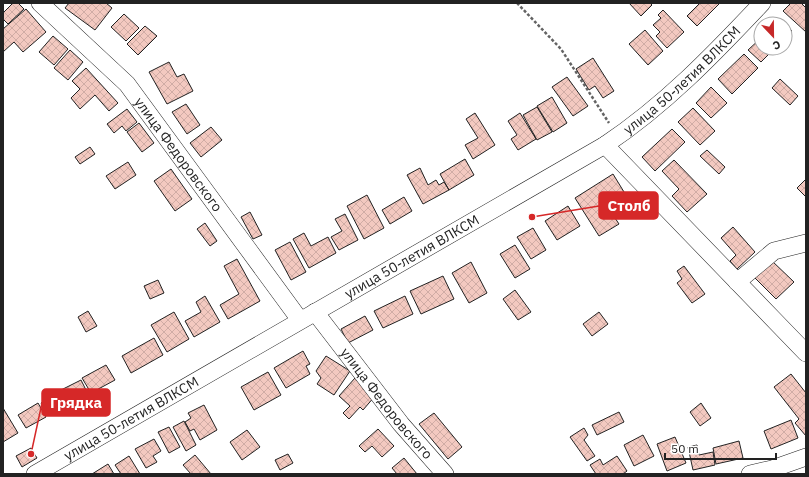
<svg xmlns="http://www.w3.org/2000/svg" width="809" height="477" viewBox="0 0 809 477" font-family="'IBM Plex Sans',sans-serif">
<defs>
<pattern id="building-cross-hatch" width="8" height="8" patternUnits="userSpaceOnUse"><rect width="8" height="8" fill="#f3c9c0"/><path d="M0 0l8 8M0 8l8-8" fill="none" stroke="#d0aca5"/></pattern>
</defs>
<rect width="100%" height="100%" fill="#fff"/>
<path fill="url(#building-cross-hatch)" stroke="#222" d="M13,3H18L24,9L8,24L3,19V13Z
M69,3H106L112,8L95,30L65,8Z
M629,3H650L652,5L641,16Z
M700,3H720L697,26L687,16Z
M791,3H801L806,8V32L783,11Z
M26,9L46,32L23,52L14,42L3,52V29Z
M663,10L684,32L667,48L656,36L660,32L653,25L661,18L658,15Z
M124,14L139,28L126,41L111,27Z
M785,24L792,31L785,38Z
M145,26L157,36L138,55L127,44Z
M645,30L663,51L648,65L629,44Z
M53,36L68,49L54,65L39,52Z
M761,38V48H775L761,62L748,50Z
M70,50L83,62L68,80L54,68Z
M744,54L758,68L732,94L718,79Z
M593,58L614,91L603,98L595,86L589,90L576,69Z
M169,62L177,77L184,74L193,91L167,104L149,72Z
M86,68L118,103L109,111L95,95L80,109L71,98L80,89L72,81Z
M567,77L588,106L573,116L552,87Z
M780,79L798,96L790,105L772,88Z
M711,87L727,103L711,118L696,103Z
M552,97L567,123L553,132L537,106Z
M186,104L200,125L187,134L172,112Z
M537,107L552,132L537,140L523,115Z
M693,108L715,131L700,145L678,122Z
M127,109L137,122L126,131L122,126L114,133L107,124Z
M475,113L495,145L473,159L465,145L478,138L466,119Z
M520,113L536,139L518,150L511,139L517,135L508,121Z
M139,123L154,143L142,152L127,132Z
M211,127L222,140L201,157L190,143Z
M672,129L685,142L655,171L642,157Z
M90,147L95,154L80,164L75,157Z
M707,150L725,167L719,174L700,156Z
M465,159L474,175L449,190L440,174Z
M674,160L707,194L687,212L672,196L679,189L662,171Z
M128,162L136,175L115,189L106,176Z
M420,168L428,185L436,180L439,185L444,182L449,190L423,204L407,175Z
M171,169L192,199L175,211L154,181Z
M613,174L632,205L623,211L618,202L609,209L619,224L599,236L575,198Z
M806,179V197L797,188Z
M367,195L384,228L364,239L347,206Z
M404,197L412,211L390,224L382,210Z
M568,206L580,226L557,240L545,221Z
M250,212L262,235L253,239L241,217Z
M345,214L358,240L339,250L331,237L342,231L335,219Z
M205,223L217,241L210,246L197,229Z
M733,227L755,252L737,269L730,261L736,255L721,238Z
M533,228L546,250L531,259L517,237Z
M304,233L311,246L328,237L336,253L309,268L293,239Z
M290,242L306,272L291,280L275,250Z
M515,245L530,269L515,278L500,254Z
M237,259L260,301L228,319L220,305L239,294L224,266Z
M771,260L794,282L776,299L754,277Z
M471,262L487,293L469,303L452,273Z
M684,266L705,294L692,303L677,283L682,279L677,271Z
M443,276L454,299L421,314L410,291Z
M158,280L164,293L150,299L144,286Z
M515,290L531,312L518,320L503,299Z
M205,296L220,322L194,337L185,321L201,312L196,302Z
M405,296L413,314L383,328L374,311Z
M88,311L97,326L86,332L78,317Z
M174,312L189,339L167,352L151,325Z
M599,312L608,324L592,336L583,324Z
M365,316L373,330L348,343L341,329Z
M154,338L163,355L131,373L122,356Z
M303,351L310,364L306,366L310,374L286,388L274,368Z
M326,356L350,371L334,395L317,384L321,378L316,371Z
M106,365L115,380L91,393L82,378Z
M268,372L281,395L254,410L241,387Z
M791,374L806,393V436L795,423L799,419L774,387Z
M355,378L375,396L363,410L360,407L349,419L343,413L350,406L339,396Z
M81,380L88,394L65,407L57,392Z
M55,395L62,408L48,415L41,403Z
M38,403L46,417L26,428L18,415Z
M701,403L711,418L700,426L690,412Z
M204,405L217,430L200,440L194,429L190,431L185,422L191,418L188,413Z
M3,408L18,433L3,442Z
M619,412L624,422L597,435L592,425Z
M434,413L462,447L448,459L419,424Z
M791,420L798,438L771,449L764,431Z
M184,421L196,445L186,451L173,427Z
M169,427L180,447L169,453L158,432Z
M584,428L588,435L584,440L595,456L587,461L570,437Z
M378,429L394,446L382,457L372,446L365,452L359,446Z
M247,430L260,447L242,460L230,442Z
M643,435L654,456L634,466L624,445Z
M675,437L686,463L667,471L657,444Z
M154,439L161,451L153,456L157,462L146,468L135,449Z
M739,441L743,458L716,464L713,448Z
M697,445L699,455L713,452L715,465L693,470L688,447Z
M31,448L37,458L22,467L16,456Z
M288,454L293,463L280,470L275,460Z
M195,455L211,474H191L183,465Z
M129,456L140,474H121L115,465Z
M617,456L627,471L623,474H596L590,465L600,459L603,465Z
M404,458L417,474H397L392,468Z
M108,464L114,474H92Z"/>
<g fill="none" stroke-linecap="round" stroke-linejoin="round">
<g stroke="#222" stroke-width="18">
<g id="minor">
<path id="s1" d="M40,3L127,84L300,320"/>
<path d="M605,145L806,353"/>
<path d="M737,282L774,251L806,243"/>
<path id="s2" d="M315,312L401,424L445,474"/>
<path id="s3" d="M35,474L605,145C665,105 713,55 762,3"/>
<path d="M750,474L772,469L806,457"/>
</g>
</g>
<path stroke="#646464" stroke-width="2.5" stroke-dasharray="3 2" stroke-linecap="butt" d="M517,3L561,49L609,123"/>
<use href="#minor" stroke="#fff" stroke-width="17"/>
</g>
<g text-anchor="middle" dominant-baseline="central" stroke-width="3" stroke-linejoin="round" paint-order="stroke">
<g font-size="14" fill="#222" stroke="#fff">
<text stroke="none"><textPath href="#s3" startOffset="759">улица 50-летия ВЛКСМ</textPath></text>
<text stroke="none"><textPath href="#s1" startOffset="206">улица Федоровского</textPath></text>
<text stroke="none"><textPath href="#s3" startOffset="435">улица 50-летия ВЛКСМ</textPath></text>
<text stroke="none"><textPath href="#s2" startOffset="116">улица Федоровского</textPath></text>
<text stroke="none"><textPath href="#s3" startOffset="111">улица 50-летия ВЛКСМ</textPath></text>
</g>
</g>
<path fill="none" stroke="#d62828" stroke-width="1.5" d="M532 217L599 206M31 454L42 403"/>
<g fill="#d62828" stroke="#fff" stroke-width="1.5">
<circle cx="532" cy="217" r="4"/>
<circle cx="31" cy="454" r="4"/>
</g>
<g fill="#d62828" stroke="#d62828" stroke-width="1.5">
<rect x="599" y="192" width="59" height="27" rx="4"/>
<rect x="42" y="389" width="68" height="27" rx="4"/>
</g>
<g font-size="15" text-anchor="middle" font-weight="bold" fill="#fff">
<text x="629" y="211">Столб</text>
<text x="76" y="408">Грядка</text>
</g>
<rect width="809" height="477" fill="none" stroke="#222222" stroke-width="8"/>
<g transform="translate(773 36) rotate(158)"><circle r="19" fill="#ffffff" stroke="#a7a7a7"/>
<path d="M0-3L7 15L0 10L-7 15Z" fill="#c62828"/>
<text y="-6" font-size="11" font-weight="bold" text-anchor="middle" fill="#222222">С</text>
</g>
<path d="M665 453v6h111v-6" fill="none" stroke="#222222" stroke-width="2"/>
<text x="671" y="453" font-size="12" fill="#222222" stroke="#ffffff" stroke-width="3" paint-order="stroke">50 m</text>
</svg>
